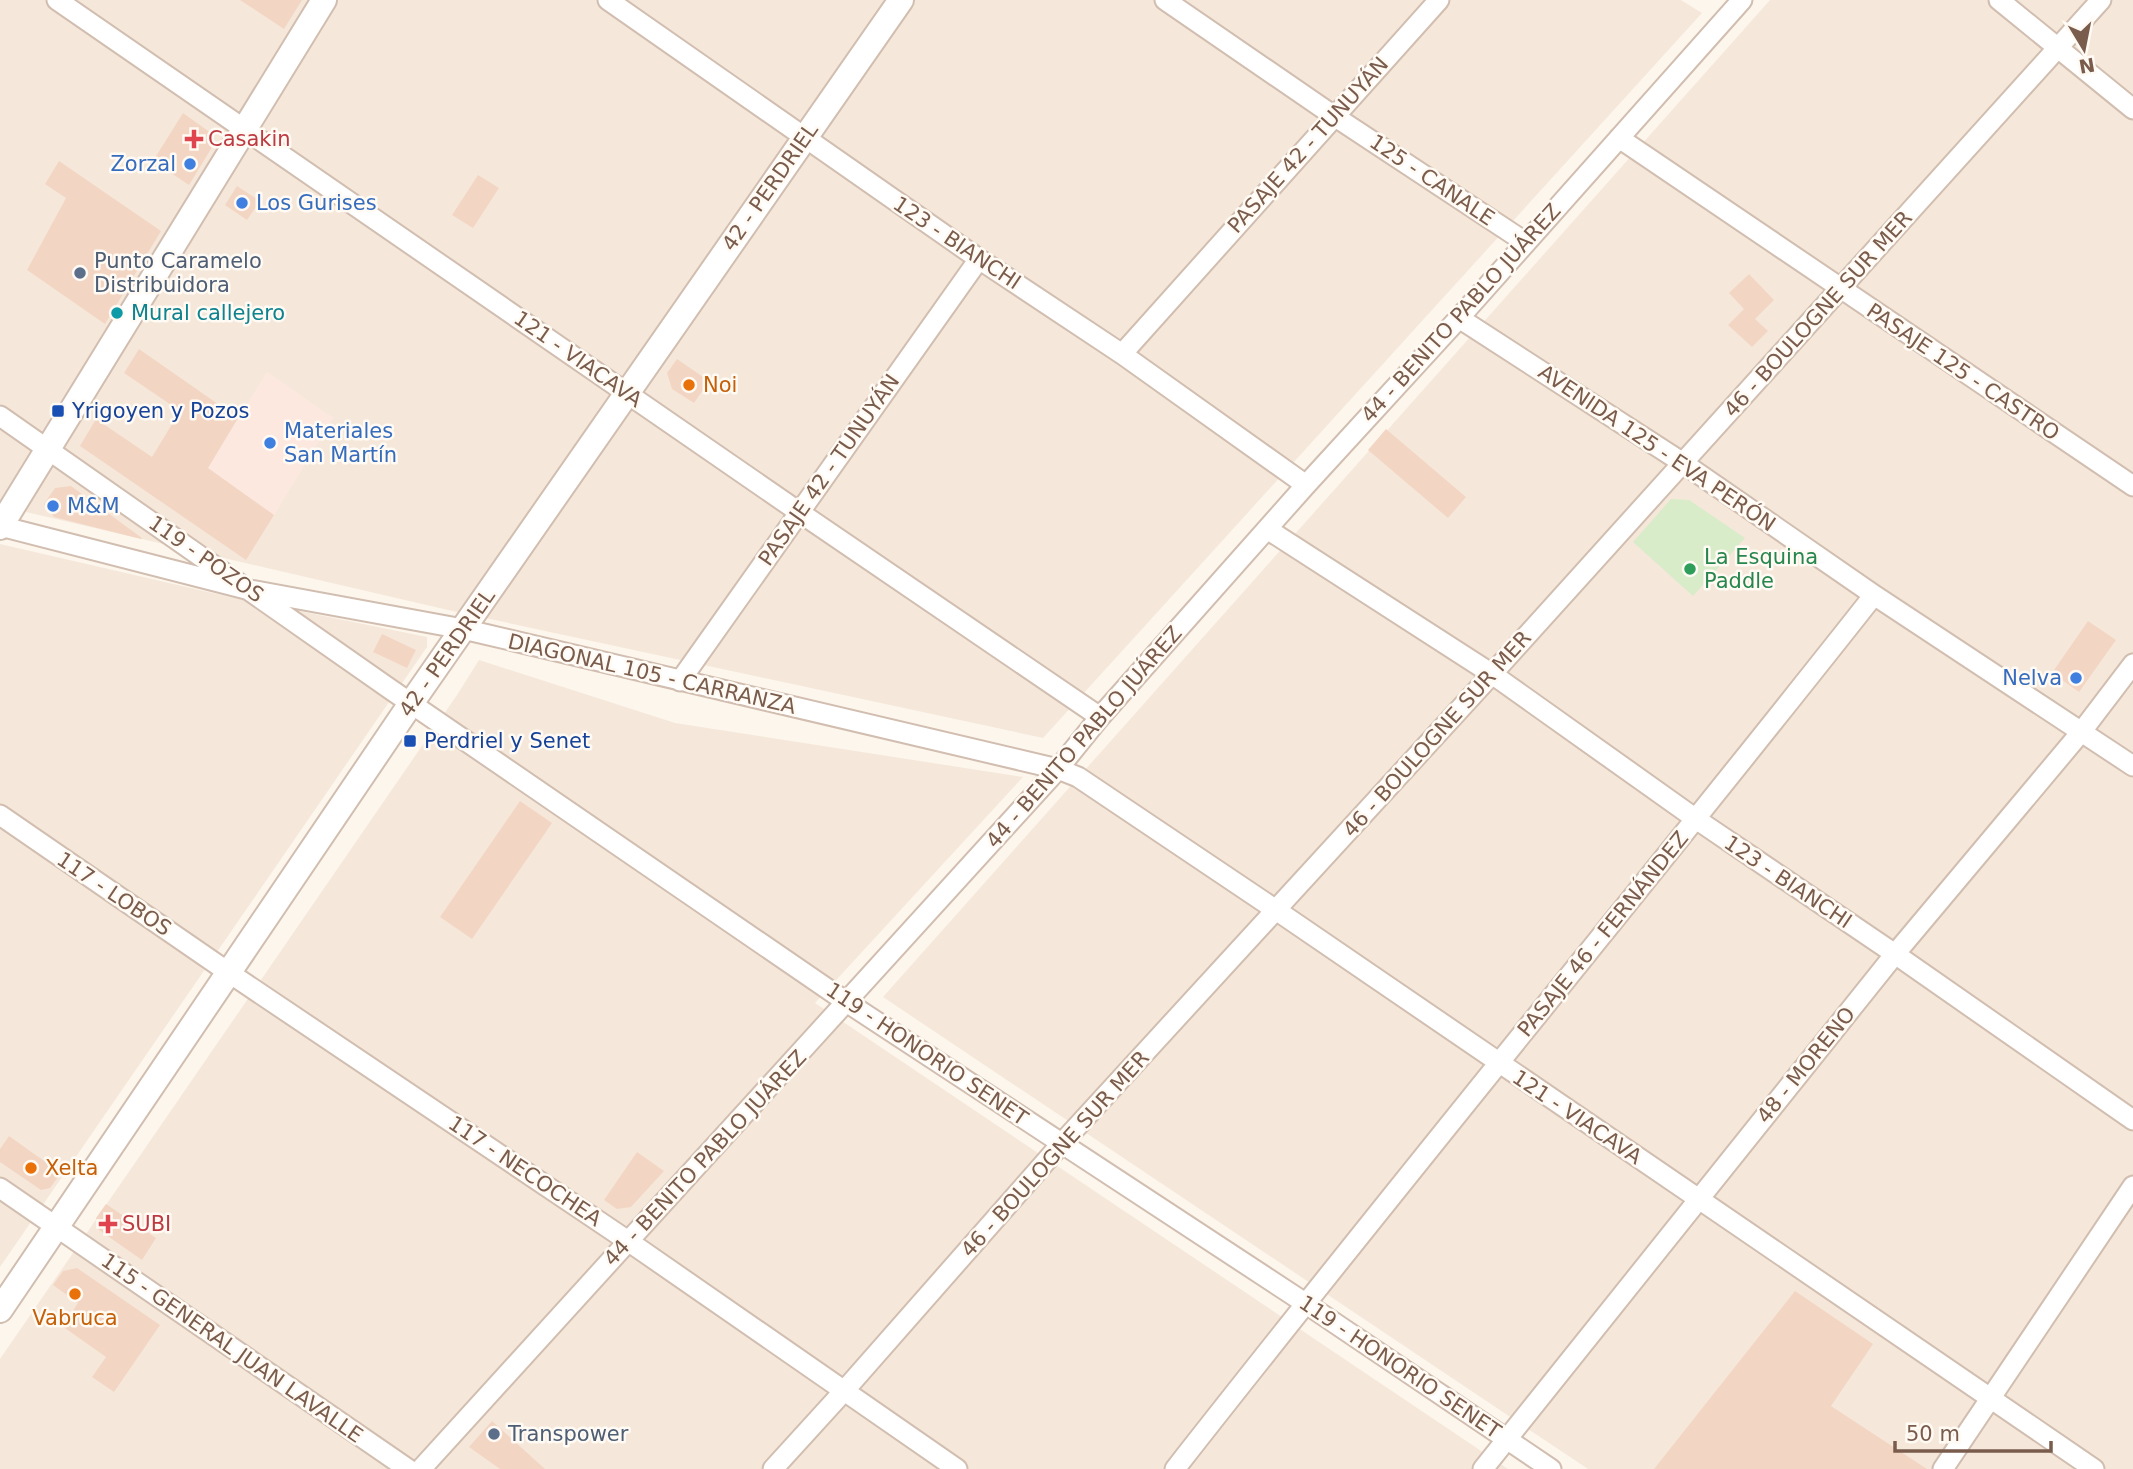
<svg xmlns="http://www.w3.org/2000/svg" width="2133" height="1469" viewBox="0 0 2133 1469" font-family="'DejaVu Sans',sans-serif">
<rect width="100%" height="100%" fill="#fdf6ec"/>
<path fill="#f5e8da" d="M0,0H1681L1702,13L1043,738L448,610L0,506Z
M1770,0H2133V1469H1588L883,997Z
M0,544L230,597L427,637V647L0,1267Z
M479,660L675,723L1023,777L815,1003L1508,1469H0V1359L457,695Z"/>
<path fill="#fde8e0" d="M267,372L333,418L274,515L208,468Z"/>
<path fill="#d8ecc9" d="M1671,499L1689,500L1745,538L1693,596L1633,542Z"/>
<path fill="#f3d5c3" d="M240,0H302L284,29Z
M183,113L211,133L214,144L189,185L153,161Z
M59,161L161,231L105,324L27,270L66,198L45,184Z
M478,175L499,188L473,228L452,215Z
M237,186L260,201L247,220L225,205Z
M1749,274L1774,300L1755,319L1768,331L1752,347L1728,325L1744,309L1729,293Z
M139,349L238,418L208,468L274,515L246,560L80,446L96,419L152,457L180,411L124,373Z
M677,359L709,381L694,403L672,389L667,373Z
M1386,429L1466,497L1448,518L1368,450Z
M71,486L142,538L141,539L54,517L44,504L55,488Z
M2088,621L2116,640L2079,692L2052,673Z
M382,634L416,650L407,668L373,652Z
M520,801L552,823L472,939L440,917Z
M9,1136L61,1173L50,1188L41,1190L0,1162V1149Z
M637,1152L664,1171L631,1207L617,1209L604,1200Z
M106,1204L156,1238L142,1260L99,1230L96,1218Z
M77,1268L160,1325L114,1392L92,1377L106,1357L62,1326L78,1303L53,1285L63,1271Z
M1795,1291L1873,1344L1831,1406L1927,1469H1654Z
M492,1421L545,1469H500L469,1447Z"/>
<g fill="none" stroke-linecap="round" stroke-linejoin="round">
<g stroke="#d1beb0" stroke-width="23">
<path id="minor" d="M57,0L799,512L1100,717
M608,0L979,259L1122,354L1306,485
M1165,0L1334,116L1525,242
M1999,0L2133,109
M1619,138L2133,486
M1459,318L1683,463L1874,595L2133,766
M1122,354L1439,0
M0,416L390,689L848,1003L1305,1303L1551,1469
M0,526L250,590L463,629L1058,769L1078,777L1276,910L2094,1469
M1267,529L1492,674L1696,819L1895,954L2133,1120
M680,681L979,259
M0,815L228,972L628,1241L957,1469
M0,1188L408,1469
M421,1469L1058,769L1100,717L1306,485L1459,318L1742,0
M773,1469L844,1391L1062,1143L1492,674L2101,0
M1175,1469C1405,1175 1643,888 1874,595
M1483,1469L1895,954L2082,731L2133,664
M1943,1469L2133,1186"/>
</g>
<g stroke="#d1beb0" stroke-width="28">
<path id="tertiary" d="M0,527L324,0
M0,1310L412,702L901,0"/>
</g>
<use href="#minor" stroke="#fff" stroke-width="19"/>
<use href="#tertiary" stroke="#fff" stroke-width="24"/>
</g>
<g fill="#e0444e" stroke="#fffaf3" stroke-width="2.5">
<path d="M190.5 128.5h7v7h7v7h-7v7h-7v-7h-7v-7h7z"/>
<path d="M104.5 1213.5h7v7h7v7h-7v7h-7v-7h-7v-7h7z"/>
</g>
<g fill="#3f7fe0" stroke="#fffaf3" stroke-width="2.5">
<circle cx="190" cy="164" r="7"/>
<circle cx="242" cy="203" r="7"/>
<circle cx="270" cy="443" r="7"/>
<circle cx="53" cy="506" r="7"/>
<circle cx="2076" cy="678" r="7"/>
</g>
<g fill="#5c6f8a" stroke="#fffaf3" stroke-width="2.5">
<circle cx="80" cy="273" r="7"/>
<circle cx="494" cy="1434" r="7"/>
</g>
<circle fill="#0f9aa8" stroke="#fffaf3" stroke-width="2.5" cx="117" cy="313" r="7"/>
<g fill="#e8710a" stroke="#fffaf3" stroke-width="2.5">
<circle cx="689" cy="385" r="7"/>
<circle cx="31" cy="1168" r="7"/>
<circle cx="75" cy="1294" r="7"/>
</g>
<g fill="#1a4fb4" stroke="#fffaf3" stroke-width="2.5">
<rect x="51" y="404" width="14" height="14" rx="3.5"/>
<rect x="403" y="734" width="14" height="14" rx="3.5"/>
</g>
<circle fill="#2e9e5b" stroke="#fffaf3" stroke-width="2.5" cx="1690" cy="569" r="7"/>
<g text-anchor="middle" dominant-baseline="central" stroke-width="5" stroke-linejoin="round" paint-order="stroke">
<g font-size="21" fill="#be3a42" stroke="#fffaf3" text-anchor="start">
<text x="208" y="139">Casakin</text>
<text x="122" y="1224">SUBI</text>
</g>
<g font-size="21" fill="#7a5c4d" stroke="#fffaf3">
<text transform="translate(1308 145) rotate(-48)">PASAJE 42 - TUNUYÁN</text>
<text transform="translate(1432 180) rotate(34)">125 - CANALE</text>
<text transform="translate(770 187) rotate(-55)">42 - PERDRIEL</text>
<text transform="translate(957 243) rotate(34)">123 - BIANCHI</text>
<text transform="translate(1461 313) rotate(-48)">44 - BENITO PABLO JUÁREZ</text>
<text transform="translate(1818 314) rotate(-48)">46 - BOULOGNE SUR MER</text>
<text transform="translate(578 359) rotate(35)">121 - VIACAVA</text>
<text transform="translate(1963 372) rotate(34)">PASAJE 125 - CASTRO</text>
<text transform="translate(1657 448) rotate(34)">AVENIDA 125 - EVA PERÓN</text>
<text transform="translate(829 470) rotate(-55)">PASAJE 42 - TUNUYÁN</text>
<text transform="translate(206 559) rotate(35)">119 - POZOS</text>
<text transform="translate(447 653) rotate(-55)">42 - PERDRIEL</text>
<text transform="translate(652 674) rotate(13)">DIAGONAL 105 - CARRANZA</text>
<text transform="translate(1437 734) rotate(-48)">46 - BOULOGNE SUR MER</text>
<text transform="translate(1084 737) rotate(-49)">44 - BENITO PABLO JUÁREZ</text>
<text transform="translate(1788 882) rotate(34)">123 - BIANCHI</text>
<text transform="translate(114 894) rotate(34)">117 - LOBOS</text>
<text transform="translate(1603 934) rotate(-51)">PASAJE 46 - FERNÁNDEZ</text>
<text transform="translate(927 1054) rotate(34)">119 - HONORIO SENET</text>
<text transform="translate(1806 1065) rotate(-51)">48 - MORENO</text>
<text transform="translate(1577 1117) rotate(34)">121 - VIACAVA</text>
<text transform="translate(1055 1154) rotate(-48)">46 - BOULOGNE SUR MER</text>
<text transform="translate(705 1158) rotate(-47)">44 - BENITO PABLO JUÁREZ</text>
<text transform="translate(525 1171) rotate(34)">117 - NECOCHEA</text>
<text transform="translate(232 1348) rotate(35)">115 - GENERAL JUAN LAVALLE</text>
<text transform="translate(1400 1367) rotate(34)">119 - HONORIO SENET</text>
</g>
<g font-size="21" fill="#366cbe" stroke="#fffaf3" text-anchor="start">
<text x="176" y="164" text-anchor="end">Zorzal</text>
<text x="256" y="203">Los Gurises</text>
<text x="284" y="431">Materiales<tspan x="284" dy="24">San Martín</tspan></text>
<text x="67" y="506">M&amp;M</text>
<text x="2062" y="678" text-anchor="end">Nelva</text>
</g>
<g font-size="21" fill="#4e5e75" stroke="#fffaf3" text-anchor="start">
<text x="94" y="261">Punto Caramelo<tspan x="94" dy="24">Distribuidora</tspan></text>
<text x="508" y="1434">Transpower</text>
</g>
<g font-size="21" fill="#0d838f" stroke="#fffaf3" text-anchor="start">
<text x="131" y="313">Mural callejero</text>
</g>
<g font-size="21" fill="#c56008" stroke="#fffaf3" text-anchor="start">
<text x="703" y="385">Noi</text>
<text x="45" y="1168">Xelta</text>
<text x="75" y="1318" text-anchor="middle">Vabruca</text>
</g>
<g font-size="21" fill="#164399" stroke="#fffaf3" text-anchor="start">
<text x="72" y="411">Yrigoyen y Pozos</text>
<text x="424" y="741">Perdriel y Senet</text>
</g>
<g font-size="21" fill="#27864d" stroke="#fffaf3" text-anchor="start">
<text x="1704" y="557">La Esquina<tspan x="1704" dy="24">Paddle</tspan></text>
</g>
</g>
<g transform="translate(2084 49) rotate(170)" stroke="#fffaf3" stroke-width="5" paint-order="stroke">
<path d="M0-5L12 26L0 18L-12 26Z" fill="#7a5c4d"/>
<text y="-10" font-size="19" font-weight="bold" text-anchor="middle" fill="#7a5c4d">N</text>
</g>
<path d="M1895 1441v10h156v-10" fill="none" stroke="#7a5c4d" stroke-width="3.5"/>
<text x="1906" y="1441" font-size="21" fill="#7a5c4d" stroke="#fffaf3" stroke-width="5" paint-order="stroke">50 m</text>
</svg>
